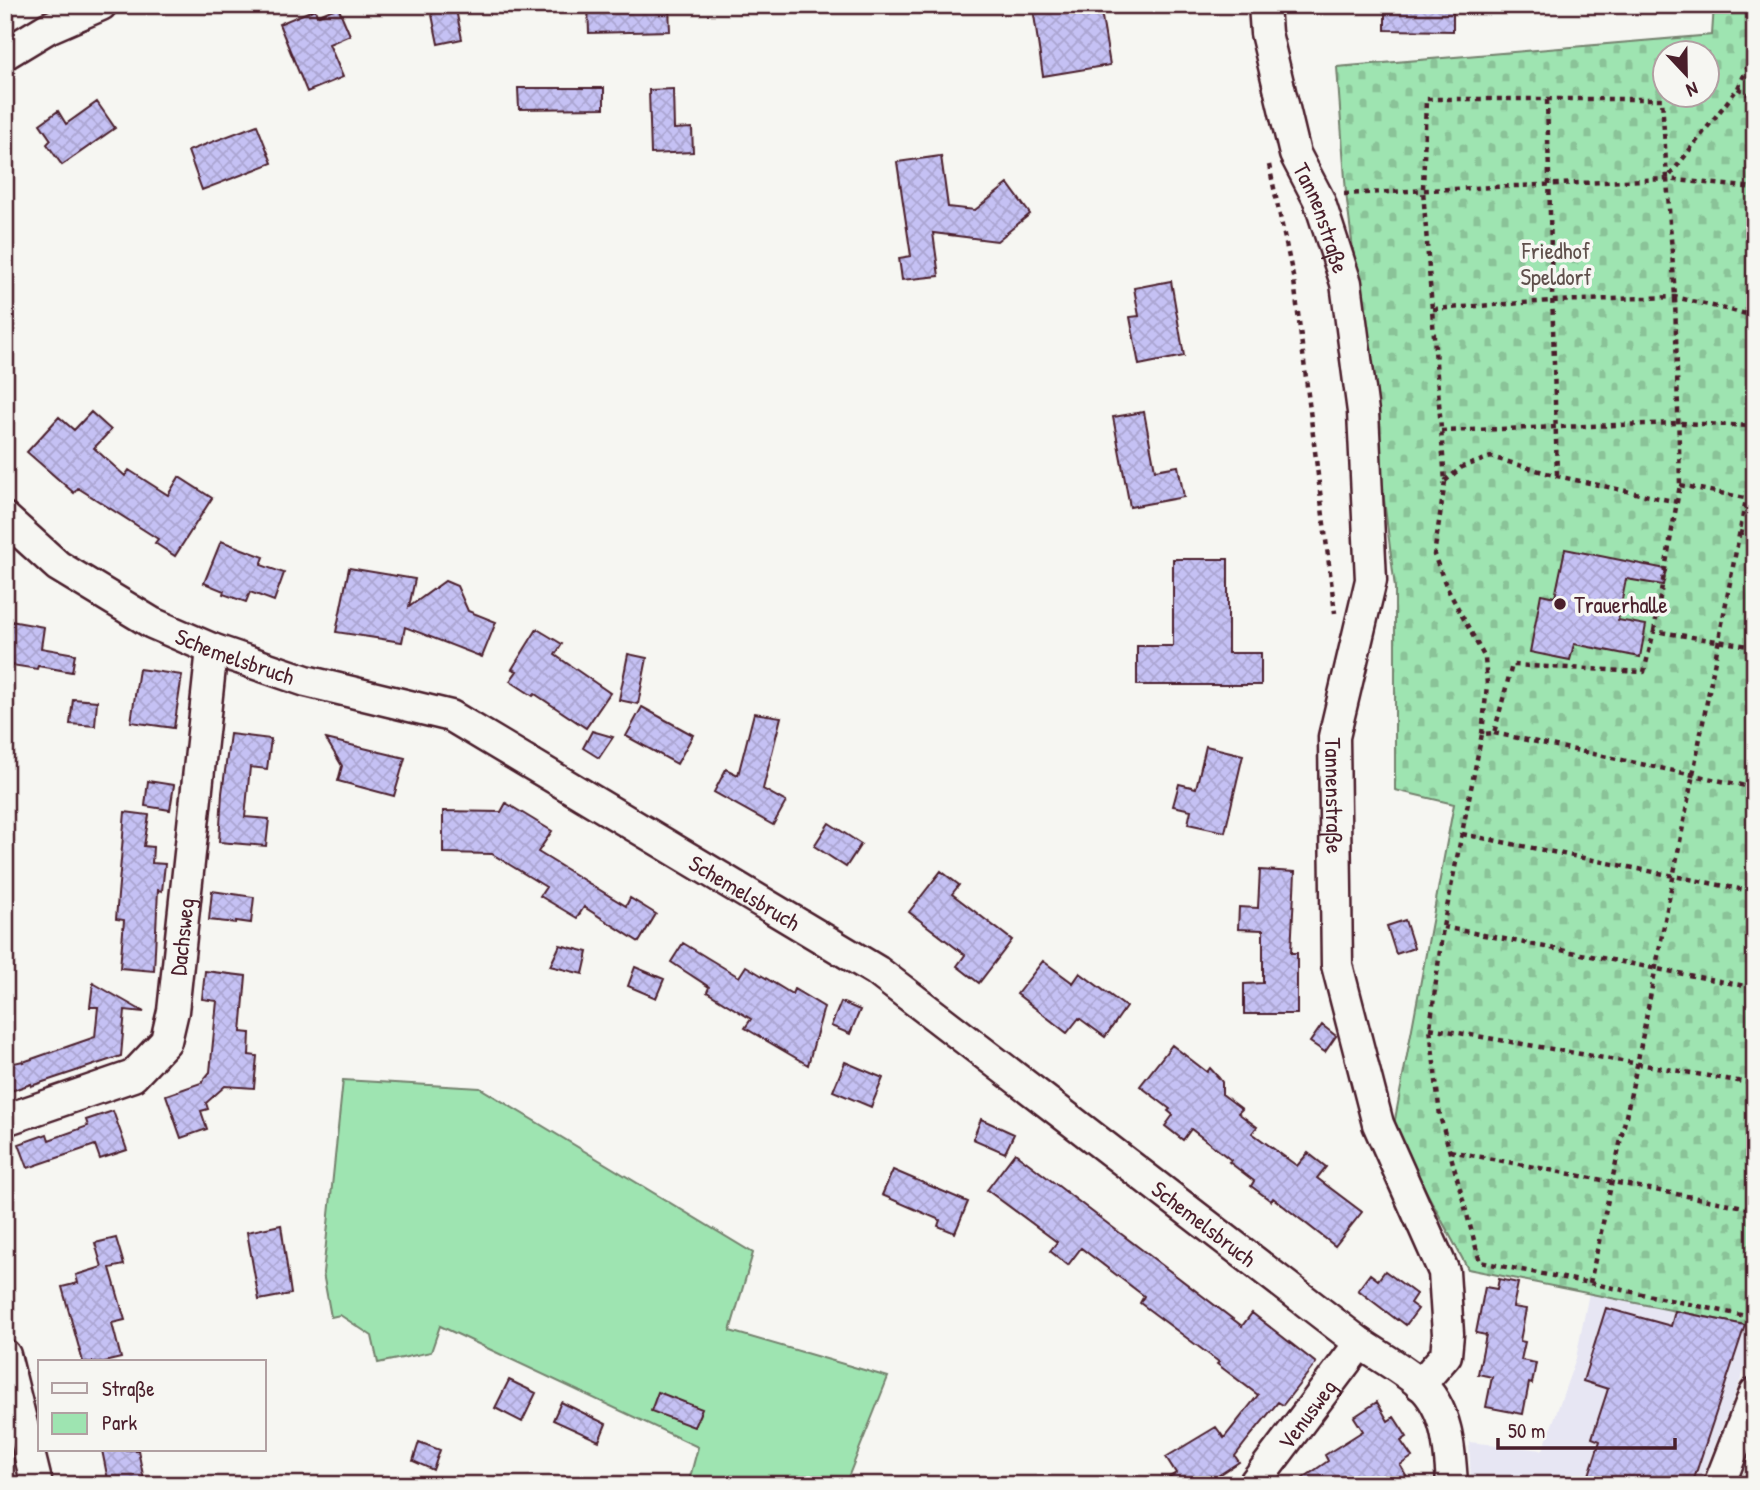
<svg xmlns="http://www.w3.org/2000/svg" width="1760" height="1490" viewBox="0 0 1760 1490" font-family="'Patrick Hand',sans-serif">
<defs>
<pattern id="cemetery-stones" width="16" height="16" patternUnits="userSpaceOnUse" patternTransform="scale(1.75)"><rect width="16" height="16" fill="#9ee4b1"/><path d="M2 7V4a2 2 0 0 1 4 0v3zM10 15v-3a2 2 0 0 1 4 0v3z" fill="#8ac398"/></pattern>
<pattern id="building-cross-hatch" width="8" height="8" patternUnits="userSpaceOnUse" patternTransform="scale(1.75)"><rect width="8" height="8" fill="#c5c1f4"/><path d="M0 0l8 8M0 8l8-8" fill="none" stroke="#aba5d1"/></pattern>
</defs>
<rect width="100%" height="100%" fill="#f6f6f2"/>
<filter id="ink" filterUnits="userSpaceOnUse"><feTurbulence type="fractalNoise" baseFrequency=".0143" numOctaves="2"/><feDisplacementMap in="SourceGraphic" scale="14" xChannelSelector="R" yChannelSelector="G"/><feConvolveMatrix kernelMatrix="1 2 1 2 8 2 1 2 1" color-interpolation-filters="sRGB"/></filter>
<g filter="url(#ink)">
<path fill="#e7e6f3" d="M1589,1293L1755,1327V1344L1699,1485H1587L1578,1482L1577,1485H1471L1469,1442L1543,1450L1576,1358Z"/>
<path fill="url(#cemetery-stones)" stroke="#74826e" stroke-width="2" fill-rule="evenodd" d="M1714,5H1755V1327L1468,1269L1393,1130L1454,804L1395,790V588L1346,193L1337,67L1712,35ZM1666,52H1708V94H1666Z"/>
<path fill="#9ee4b1" stroke="#74826e" stroke-width="2" d="M343,1080L480,1088L753,1253L730,1331L888,1377L845,1485H688L698,1447L440,1326L431,1352L378,1363L372,1336L340,1315L331,1317L323,1273Z"/>
<path fill="url(#building-cross-hatch)" stroke="#4a1f2b" stroke-width="2" d="M430,5H455L462,39L438,44Z
M588,5H669L670,31L589,33Z
M1052,5H1100L1110,65L1043,76L1033,8Z
M1385,5H1453V31L1385,30Z
M338,7L350,35L329,44L343,77L307,92L279,24L315,9L317,16Z
M518,88H604V108L519,109Z
M673,89L674,129L692,128L693,152L651,154L649,90Z
M97,102L115,128L62,165L47,144L51,140L40,124L58,111L66,124Z
M257,125L272,163L202,190L188,151Z
M941,156L948,207L975,210L1008,184L1030,214L997,241L933,233L939,276L902,280L899,258L911,256L897,162Z
M1171,281L1184,356L1139,365L1130,317L1139,316L1134,288Z
M91,412L111,430L94,448L125,476L129,470L168,495L179,477L212,498L175,556L155,543L158,539L78,488L74,493L27,452L59,417L74,430Z
M1144,412L1155,470L1178,466L1184,497L1130,507L1113,417Z
M221,541L264,557L261,565L284,573L274,601L250,592L246,602L223,594L224,591L204,583Z
M1565,549L1666,569L1663,585L1626,579L1618,620L1646,625L1640,657L1574,644L1570,660L1530,652L1541,594L1555,597Z
M1173,559H1228V653H1261V685H1137V646H1173Z
M349,568L415,579L409,607L445,581L457,586L468,611L496,622L482,657L405,627L402,642L336,632Z
M5,620L44,627L41,648L75,654L72,672L38,666L37,669L5,664Z
M537,629L562,644L555,655L610,693L586,728L535,694L533,696L510,681L517,671L512,669Z
M628,654L647,658L638,704L619,700Z
M139,669L182,675L174,728L131,722Z
M73,699L97,701L95,726L70,724Z
M642,707L693,735L677,764L626,736Z
M754,713L781,717L763,789L786,802L773,825L714,792L726,769L738,775Z
M592,731L613,737L599,758L583,748Z
M230,734L271,739L267,769L250,767L245,817L269,819L266,846L219,842L222,793Z
M326,739L405,758L394,796L338,781L342,766Z
M1206,746L1243,755L1225,832L1188,824L1191,810L1173,806L1179,784L1196,788Z
M148,781L174,785L170,810L145,806Z
M506,803L552,831L538,852L626,906L630,898L656,914L639,942L584,907L577,918L540,896L546,887L492,854L443,853V811L501,812Z
M125,812L149,815L144,846L153,847L152,863L165,864L162,891L158,890L154,971L120,968L124,920L116,919Z
M829,823L861,844L846,867L814,846Z
M1260,870L1295,872L1291,953H1297V1014H1244V984L1263,983V930L1238,929L1239,907L1258,908Z
M941,871L959,885L952,894L1012,940L979,983L957,966L965,955L909,912Z
M212,891L254,897L251,923L236,921V923L209,920Z
M1405,920L1414,948L1396,954L1387,926Z
M683,943L739,977L746,966L792,994L794,989L824,1007L808,1065L745,1028L751,1019L707,992L709,987L671,962Z
M560,945L588,952L583,974L550,966Z
M1043,961L1073,983L1080,973L1126,1007L1105,1037L1079,1018L1067,1033L1017,994Z
M635,967L664,979L656,998L628,986Z
M205,971L246,976L241,1032L250,1033L249,1055L257,1056L254,1088L225,1086L206,1103L208,1109L201,1111L207,1129L181,1138L166,1095L201,1083L210,1072L217,1001L202,999Z
M93,983L144,1012L125,1010L121,1056L31,1086V1084L5,1093V1065L23,1061V1062L95,1037L98,1007H90Z
M841,1002L860,1010L850,1034L831,1026Z
M1322,1025L1336,1036L1325,1052L1310,1042Z
M1172,1045L1207,1072L1210,1068L1219,1078L1222,1082V1094L1242,1109L1238,1113L1257,1127L1252,1133L1297,1166L1308,1153L1326,1167L1317,1178L1362,1212L1335,1246L1273,1198L1271,1201L1251,1186L1254,1181L1229,1162L1231,1160L1191,1129L1183,1140L1165,1126L1173,1115L1168,1111L1170,1109L1140,1086Z
M845,1062L883,1078L871,1107L833,1091Z
M113,1111L127,1150L100,1159L95,1145L28,1168L19,1144L47,1134L49,1140L88,1126L86,1120Z
M981,1119L1014,1134L1005,1153L973,1139Z
M1015,1153L1242,1326L1252,1313L1316,1363L1283,1405L1278,1402L1248,1439L1235,1456L1239,1462L1204,1485H1157L1176,1473L1166,1457L1216,1427L1224,1438L1258,1395L1217,1364L1219,1362L1140,1303L1144,1296L1081,1248L1068,1265L1050,1251L1057,1242L987,1190Z
M893,1170L968,1202L955,1233L938,1226L940,1220L882,1195Z
M281,1225L291,1294L259,1300L247,1232Z
M116,1238L124,1265L110,1268L125,1320L112,1323L121,1358L104,1362H83L62,1287L78,1283L76,1275L102,1267L95,1243Z
M1385,1271L1416,1294L1410,1303L1418,1309L1406,1325L1398,1319L1397,1320L1358,1290L1370,1274L1378,1280Z
M1499,1279L1518,1283L1513,1307L1526,1309L1520,1341L1525,1342L1521,1360L1536,1363L1532,1384L1529,1383L1523,1414L1486,1407L1492,1377L1478,1374L1486,1335L1476,1333L1485,1287L1497,1289Z
M1606,1308L1671,1326L1675,1311L1745,1325L1692,1485H1619L1589,1475L1600,1441L1592,1438L1608,1389L1583,1381Z
M509,1380L536,1393L522,1422L495,1408Z
M658,1392L702,1409L694,1427L651,1411Z
M561,1402L606,1424L599,1441L553,1420Z
M1377,1402L1388,1421L1394,1417L1407,1437L1401,1441L1412,1457L1400,1465L1412,1485H1293L1328,1461L1325,1455L1363,1431L1354,1417Z
M419,1442L440,1450L433,1470L413,1461Z
M102,1450H138L145,1485H109Z"/>
<g fill="none" stroke-linecap="round" stroke-linejoin="round">
<g stroke="#4a1f2b" stroke-width="35">
<g id="minor">
<path id="s1" d="M1264,5L1266,33L1295,154L1319,200L1346,283L1363,412L1371,580L1334,737L1337,965L1378,1124L1444,1272L1448,1334L1446,1355L1420,1385"/>
<path d="M5,54L48,28L101,5"/>
<path id="s2" d="M5,518L58,566L152,623L212,649L306,681L451,716L877,971L1360,1343C1379,1356 1401,1368 1419,1383C1448,1408 1450,1450 1452,1485"/>
<path id="s3" d="M5,1120L133,1076L166,1041L173,1011L212,649"/>
<path d="M5,1355L37,1485"/>
<path id="s4" d="M1253,1485L1360,1343"/>
<path d="M1719,1485L1755,1393"/>
</g>
</g>
<path stroke="#4a1f2b" stroke-width="4.5" stroke-dasharray="5 5" stroke-linecap="butt" d="M1738,88L1755,99
M1547,100L1557,476
M1269,165L1294,281L1335,613
M1344,194L1667,179L1755,188
M1433,309L1552,301L1675,297L1755,316
M1441,431L1678,423L1755,426
M1445,481L1462,467L1491,457L1557,476L1677,502
M1680,485L1755,500
M1739,532L1755,535
M1654,631L1680,485L1675,297L1667,179L1738,88L1755,52
M1755,647L1654,631L1644,672L1512,665L1494,733L1482,734L1443,927L1430,1028L1440,1116L1480,1262L1590,1283L1755,1318
M1494,733L1755,788
M1482,734L1487,685L1485,658L1447,588L1434,555L1445,482L1423,190L1426,99H1662L1667,179
M1462,834L1755,892
M1443,927L1755,988
M1430,1028L1755,1084
M1450,1151L1755,1209
M1590,1283L1637,1065L1746,499"/>
<use href="#minor" stroke="#f6f6f2" stroke-width="30"/>
</g>
</g>
<circle fill="#4a1f2b" stroke="#f6f6f2" stroke-width="2.5" cx="1560" cy="604" r="7"/>
<g text-anchor="middle" dominant-baseline="central" stroke-width="7" stroke-linejoin="round" paint-order="stroke">
<g font-size="23" fill="#4a1f2b" stroke="#f6f6f2">
<text stroke="none"><textPath href="#s1" startOffset="222">Tannenstraße</textPath></text>
<text stroke="none"><textPath href="#s2" startOffset="271">Schemelsbruch</textPath></text>
<text stroke="none"><textPath href="#s1" startOffset="810">Tannenstraße</textPath></text>
<text stroke="none"><textPath href="#s2" startOffset="838">Schemelsbruch</textPath></text>
<text stroke="none"><textPath href="#s3" startOffset="289">Dachsweg</textPath></text>
<text stroke="none"><textPath href="#s2" startOffset="1405">Schemelsbruch</textPath></text>
<text stroke="none"><textPath href="#s4" startOffset="89">Venusweg</textPath></text>
</g>
<g font-size="23" fill="#5f504c" stroke="#f6f6f2">
<text x="1556" y="250">Friedhof<tspan x="1556" dy="26">Speldorf</tspan></text>
</g>
<g font-size="23" fill="#4a1f2b" stroke="#f6f6f2" text-anchor="start">
<text x="1574" y="604">Trauerhalle</text>
</g>
</g>
<rect width="1760" height="1490" fill="none" stroke="#f6f6f2" stroke-width="28"/>
<rect x="14" y="14" width="1732" height="1462" fill="none" stroke="#4a1f2b" stroke-width="2.5" filter="url(#ink)"/>
<rect x="38" y="1360" width="228" height="91" fill="#f6f6f2" stroke="#b1a0a2" stroke-width="2"/>
<rect x="52" y="1383" width="35" height="10" fill="#f6f6f2" stroke="#b1a0a2" stroke-width="2"/>
<text x="102" y="1396" font-size="21" fill="#4a1f2b">Straße</text>
<rect x="52" y="1413" width="35" height="21" fill="#9ee4b1" stroke="#b1a0a2" stroke-width="2"/>
<text x="102" y="1430" font-size="21" fill="#4a1f2b">Park</text>
<g transform="translate(1686 74) rotate(158)"><circle r="33" fill="#f6f6f2" stroke="#b1a0a2" stroke-width="2"/>
<path d="M0-5L12 26L0 18L-12 26Z" fill="#4a1f2b"/>
<text y="-10" font-size="19" font-weight="bold" text-anchor="middle" fill="#4a1f2b">N</text>
</g>
<path d="M1498 1438v10h177v-10" fill="none" stroke="#4a1f2b" stroke-width="3.5"/>
<text x="1508" y="1438" font-size="21" fill="#4a1f2b" stroke="#f6f6f2" stroke-width="5" paint-order="stroke">50 m</text>
</svg>
